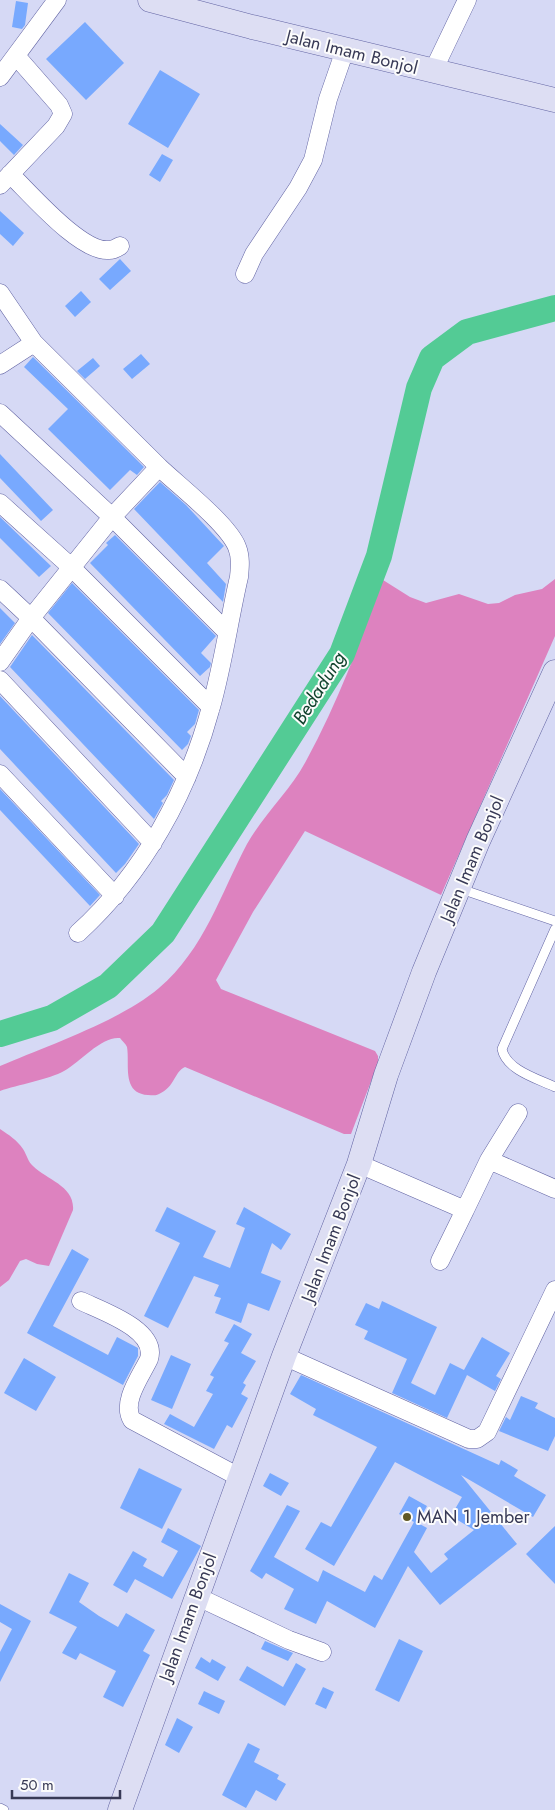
<svg xmlns="http://www.w3.org/2000/svg" width="555" height="1810" viewBox="0 0 555 1810" font-family="Jost,sans-serif">
<rect width="100%" height="100%" fill="#d6d9f5"/>
<path fill="#dd82bf" d="M555,579V636L441,895L305,831L253,912L216,980L221,989L375,1051L378,1056V1063L351,1134H344L185,1067C174,1072 175,1087 159,1094C156,1096 152,1095 148,1095C121,1093 130,1064 127,1047C126,1044 122,1041 120,1038C102,1036 81,1061 64,1071C50,1079 17,1085 0,1091V1066C47,1046 122,1020 159,988C204,950 221,893 247,844C264,814 290,791 306,761C338,703 360,641 383,580L410,597L426,603L459,594L488,604L499,603L515,595L542,589Z
M0,1129C9,1135 17,1140 23,1149C27,1155 28,1162 33,1166C47,1180 75,1186 73,1210L49,1266L37,1264L26,1259L20,1261L9,1280L0,1287Z"/>
<g fill="none" stroke-linecap="round" stroke-linejoin="round">
<path stroke="#53cb95" stroke-width="26" d="M0,1034L52,1018L108,986L163,933L342,654L379,556L419,388L432,358L467,332L555,308"/>
</g>
<path fill="#78a9fe" d="M16,1L28,3L25,25L22,29L12,27Z
M85,22L124,63L86,100L46,59Z
M160,70L200,94L168,148L128,124Z
M0,124L23,145L14,155L0,141Z
M162,154L173,160L160,182L149,175Z
M0,211L24,233L13,246L0,234Z
M120,259L131,271L110,290L99,279Z
M81,291L91,302L75,317L65,306Z
M141,354L150,364L132,379L123,369Z
M33,357L144,467L137,475L130,470L110,490L48,429L68,409L24,367Z
M93,358L100,366L85,379L77,371Z
M0,454L53,510L41,521L0,478Z
M160,482L186,505L224,546L207,563L226,584L223,602L134,509Z
M0,517L51,566L39,577L0,538Z
M115,535L216,636L201,653L211,663L210,667L200,676L90,563L108,545L106,543Z
M72,583L199,710L195,724L187,732L191,736L188,744L182,750L48,613Z
M0,608L15,623L0,644Z
M32,635L174,780L167,795L161,801L163,803L154,819L10,667Z
M0,696L139,844L125,864L116,873L0,749Z
M0,789L100,895L90,906L0,810Z
M167,1207L216,1231L203,1257L230,1268L245,1228L236,1224L244,1207L291,1234L281,1250L272,1243L261,1273L281,1281L269,1311L248,1303L241,1323L215,1313L221,1298L214,1296L219,1285L194,1276L168,1328L144,1316L180,1243L155,1231Z
M72,1249L89,1259L53,1326L108,1355L117,1337L138,1348V1356L123,1385L27,1333Z
M382,1301L437,1327L411,1383L435,1395L450,1363L464,1370L482,1337L510,1353L496,1376L501,1379L495,1391L467,1375L447,1418L392,1393L407,1359L364,1339L368,1331L355,1325L366,1303L379,1309Z
M234,1324L252,1334L241,1353L256,1361L243,1383L246,1385L241,1394L248,1398L232,1428L227,1425L214,1449L164,1424L170,1414L194,1427L213,1394L206,1391L214,1377L210,1375L229,1343L224,1341Z
M171,1355L191,1364L172,1409L151,1400Z
M24,1358L56,1377L36,1411L4,1393Z
M301,1375L499,1465L501,1460L518,1470L514,1476L546,1495L533,1517L461,1475L517,1544L440,1605L408,1566L375,1628L327,1601L316,1624L284,1609L294,1589L266,1573L262,1579L250,1571L287,1505L300,1511L274,1557L318,1582L323,1570L365,1592L374,1575L382,1580L414,1522L399,1514L409,1496L427,1506L418,1523L427,1528L414,1552L431,1573L448,1559L444,1554L474,1530L451,1516L462,1497L395,1462L334,1566L305,1549L321,1522L331,1527L377,1447L313,1415L316,1409L290,1394Z
M521,1396L538,1403L535,1408L555,1418V1436L548,1451L499,1431L506,1417L510,1420Z
M139,1468L182,1489L162,1529L120,1508Z
M270,1473L289,1483L281,1496L263,1486Z
M555,1526V1584L526,1554Z
M168,1528L201,1546L172,1599L135,1579L127,1593L113,1585L133,1551L147,1559L143,1566L163,1577L178,1551L161,1542Z
M69,1573L89,1583L79,1602L99,1616L118,1627L126,1613L155,1630L143,1651L150,1655L123,1707L103,1697L116,1671L80,1653L76,1660L62,1653L77,1627L49,1613Z
M0,1604L31,1621L0,1682V1652L12,1629L0,1622Z
M399,1639L423,1651L399,1702L375,1690Z
M265,1641L293,1653L288,1661L261,1649Z
M201,1657L210,1663L212,1659L226,1667L218,1681L195,1668Z
M296,1663L306,1669L285,1706L239,1680L247,1666L283,1687Z
M323,1687L334,1692L326,1709L315,1704Z
M204,1691L225,1701L219,1714L198,1704Z
M177,1718L193,1727L179,1753L165,1745Z
M248,1743L260,1749L254,1762L279,1775L277,1779L286,1784L276,1801L256,1790L246,1808L222,1795Z"/>
<g fill="none" stroke-linecap="round" stroke-linejoin="round">
<g stroke="#6264a3" stroke-width="10">
<path id="lane" d="M458,888L555,921
M555,929L502,1049C506,1070 538,1079 555,1087
M0,1808L4,1810"/>
</g>
<g stroke="#6264a3" stroke-width="19">
<path id="street" d="M433,71L467,0
M0,77L57,0
M10,174C30,193 81,253 109,250C113,250 117,248 120,246
M0,185L56,126L63,114L59,105L17,57
M245,274L254,254L298,188L313,160L328,99L345,50
M0,293L34,343L159,467L112,517L31,618L0,589
M0,365L34,343
M0,413L112,517L227,632
M0,503L70,566L211,707
M0,662L31,618L187,777
M0,680L153,843
M0,774L115,896
M78,933C144,873 188,792 211,707C223,665 229,620 239,577C240,567 241,557 237,547C228,524 179,486 159,467
M489,1160L518,1113
M359,1164L465,1210L489,1160L555,1189
M440,1261L465,1210
M81,1301C102,1311 158,1330 149,1359C141,1376 121,1402 132,1420L239,1477
M284,1356L469,1439H477L487,1432L555,1290
M196,1596L289,1640L322,1652"/>
</g>
<g stroke="#6264a3" stroke-width="25">
<path id="secondary" d="M150,0L252,27L555,100
M120,1810L284,1356L359,1164L386,1075L424,972L478,841L555,672"/>
</g>
<use href="#lane" stroke="#fff" stroke-width="9"/>
<use href="#street" stroke="#fff" stroke-width="18"/>
<use href="#secondary" stroke="#dddef3" stroke-width="24"/>
</g>
<circle fill="#615926" stroke="#fcfcfc" stroke-width="2" cx="407" cy="1517" r="5"/>
<g text-anchor="middle" dominant-baseline="central" stroke-width="4" stroke-linejoin="round" paint-order="stroke">
<g font-size="18" fill="#383a56" stroke="#fcfcfc">
<text transform="translate(352 52) rotate(14)">Jalan Imam Bonjol</text>
<text transform="translate(472 859) rotate(-67)">Jalan Imam Bonjol</text>
<text transform="translate(331 1238) rotate(-69)">Jalan Imam Bonjol</text>
<text transform="translate(188 1617) rotate(-70)">Jalan Imam Bonjol</text>
</g>
<g font-size="18" fill="#383a56" stroke="#fcfcfc" text-anchor="start">
<text x="417" y="1517">MAN 1 Jember</text>
</g>
<g font-size="19" font-style="italic" fill="#11432e" stroke="#fcfcfc">
<text transform="translate(319 688) rotate(-58)">Bedadung</text>
</g>
</g>
<path d="M12 1790v8h108v-8" fill="none" stroke="#383a56" stroke-width="2.5"/>
<text x="20" y="1790" font-size="15" fill="#383a56" stroke="#fcfcfc" stroke-width="4" paint-order="stroke">50 m</text>
</svg>
